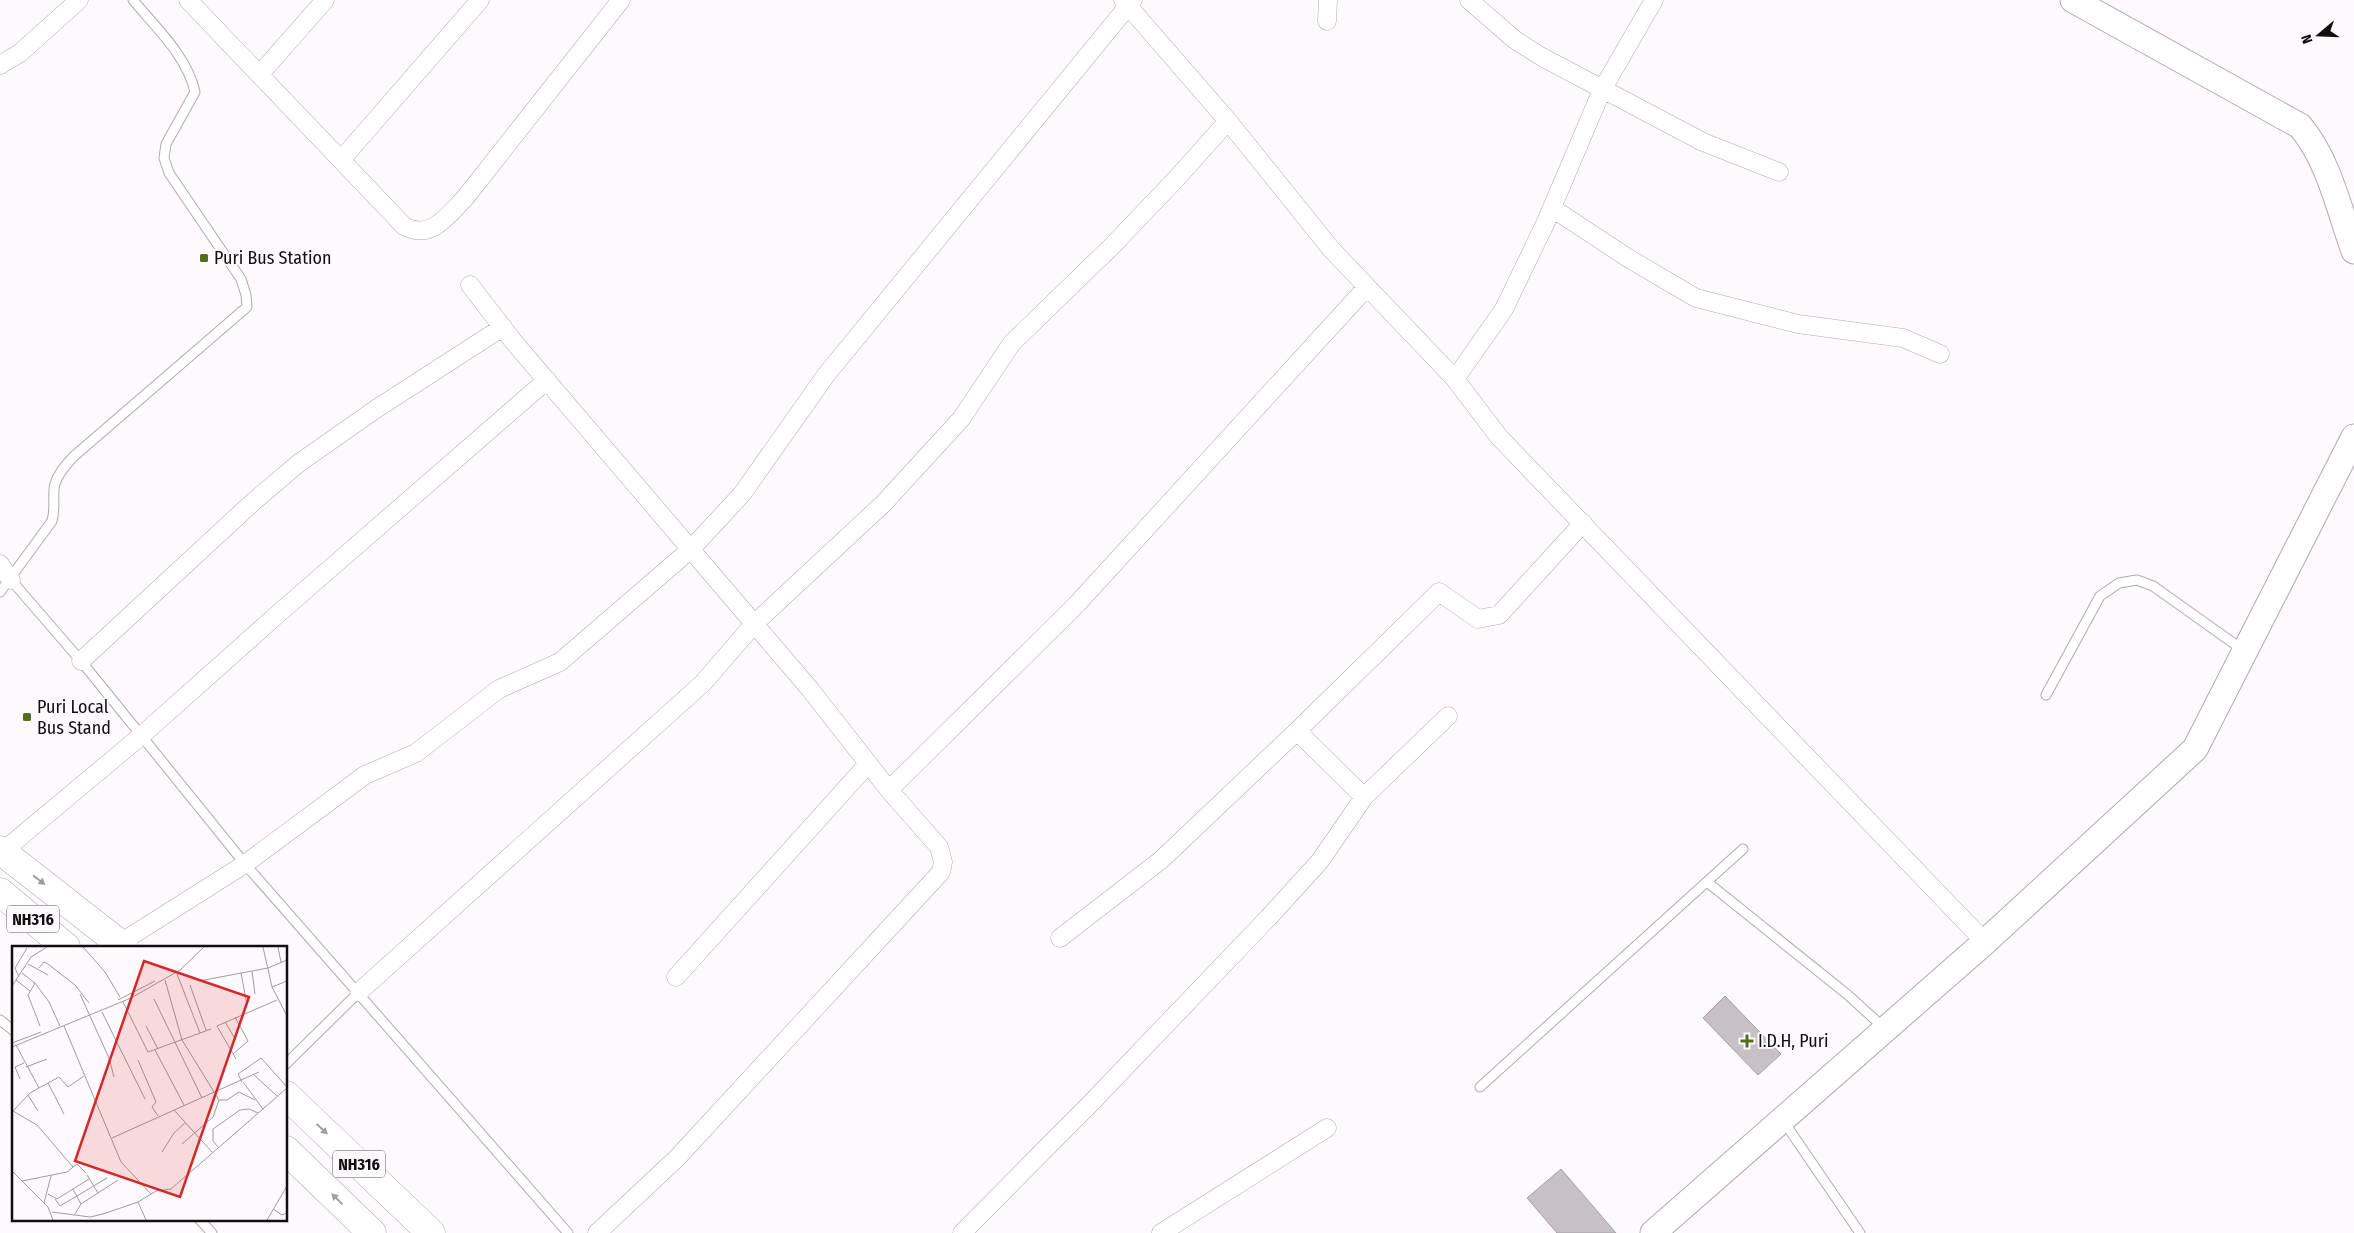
<svg xmlns="http://www.w3.org/2000/svg" width="2354" height="1233" viewBox="0 0 2354 1233" font-family="'Fira Sans Condensed',sans-serif">
<rect width="100%" height="100%" fill="#fef9fd"/>
<path fill="#c7c0c5" stroke="#a7a0a5" d="M1725,996L1781,1054L1758,1075L1703,1018Z
M1561,1169L1616,1233H1557L1527,1198Z"/>
<g fill="none" stroke-linecap="round" stroke-linejoin="round">
<g stroke="#b1aaaf" stroke-width="11">
<path id="lane" d="M11,580L81,661L245,864L568,1233
M0,592L52,521C56,507 52,493 55,484C58,473 66,465 73,457L247,307L246,295L241,279L169,173L164,158L166,144L195,92C187,56 156,28 133,0
M2046,695L2100,596L2119,583L2137,580L2153,586L2243,650
M1707,882L1848,995L1883,1027
M0,1020L14,1031
M286,1064L359,992
M1480,1087L1743,849
M1784,1122L1860,1233
M199,1219L212,1233"/>
</g>
<g stroke="#b1aaaf" stroke-width="19">
<path id="street" d="M188,0L404,226C431,241 447,216 465,198L621,0
M1123,0L1228,121L1331,249L1455,379L1499,437L1985,942
M1469,0L1515,40L1542,57L1703,142L1779,172
M1327,21L1328,0
M0,65L20,53L79,0
M260,74L325,0
M341,160L480,0
M1552,208L1628,258L1696,298L1798,324L1903,338L1940,354
M470,285L513,341L809,688L889,790L939,847L943,862L941,872L677,1158L597,1233
M1455,379L1504,309L1545,224L1602,90L1654,0
M0,564L11,580
M81,661L253,502L299,463L376,409L503,327
M1297,731L1364,797
M889,790L1077,604L1367,287
M2,852L141,736L279,613L547,380
M1060,938L1161,860L1297,731L1439,592L1478,619L1499,615L1583,523
M120,943L245,864L365,775L416,753L499,689L560,662L691,549L742,494L826,375L1133,0
M676,977L868,764
M359,992L703,683L754,624L883,504L961,419L1012,343L1113,245L1176,179L1228,121
M962,1233L1089,1105L1269,917L1320,861L1364,797L1448,716
M1161,1233L1327,1128"/>
</g>
<g stroke="#b1aaaf" stroke-width="27">
<path id="secondary" d="M2073,0L2300,126C2329,160 2339,210 2354,251
M1653,1233L1985,942L2195,749L2354,437"/>
</g>
<g stroke="#b1aaaf" stroke-width="29">
<path id="highway" d="M0,850L124,947
M0,892L66,947
M286,1095L431,1233
M286,1150L372,1233"/>
</g>
<use href="#lane" stroke="#fff" stroke-width="9"/>
<use href="#street" stroke="#fff" stroke-width="18"/>
<use href="#secondary" stroke="#fff" stroke-width="25"/>
<use href="#highway" stroke="#fff" stroke-width="28"/>
</g>
<defs><path id="oneway-solid" d="M-6-.8H1V-3.2L6.5 0L1 3.2V.8H-6Z" transform="scale(1.25)"/></defs>
<g fill="#a09f9f">
<use href="#oneway-solid" transform="translate(39 880) rotate(38)"/>
<use href="#oneway-solid" transform="translate(322 1129) rotate(43)"/>
<use href="#oneway-solid" transform="translate(337 1199) rotate(-136)"/>
</g>
<g fill="#586d1c" stroke="#fef9fd" stroke-width="2">
<rect x="199" y="253" width="10" height="10" rx="2.5"/>
<rect x="22" y="712" width="10" height="10" rx="2.5"/>
<path d="M1744.5 1033.5h5v5h5v5h-5v5h-5v-5h-5v-5h5z"/>
</g>
<g text-anchor="middle" dominant-baseline="central" stroke-width="4" stroke-linejoin="round" paint-order="stroke">
<g fill="#fef9fd" stroke="#585457" stroke-width="1">
<rect x="7" y="905.5" width="52" height="27" rx="4"/>
<rect x="333" y="1150.5" width="52" height="27" rx="4"/>
</g>
<g font-size="16" font-weight="bold" fill="#110e10">
<text x="33" y="919">NH316</text>
<text x="359" y="1164">NH316</text>
</g>
<g font-size="18" fill="#110e10" stroke="#fef9fd" text-anchor="start">
<text x="214" y="258">Puri Bus Station</text>
<text x="37" y="707">Puri Local<tspan x="37" dy="21">Bus Stand</tspan></text>
<text x="1758" y="1041">I.D.H, Puri</text>
</g>
</g>
<g transform="translate(12 946)">
<rect width="275" height="275" fill="#fef9fd"/>
<path fill="none" stroke="#9f9b9e" stroke-width="1" d="M71,1L93,26L108,51M251,1L260,41L275,70M266,1L269,16M16,18L36,29M27,22L32,16L36,18L63,39L77,57M240,25L243,48M10,27L23,37L37,56L48,80M229,27L235,59M165,28L188,87M7,31L3,22L15,2M4,34L18,45M153,34L170,94L207,154L201,171L170,198M187,35L256,22L275,14M23,37L16,49L28,80M178,39L194,84M0,40L19,11L35,1M260,41L275,35M68,48L97,112L102,131M142,53L190,152M106,54L143,35M111,56L136,106L199,83M90,66L133,153M213,76L224,94M52,80L109,216L139,248M134,80L146,103M0,97L29,86M4,99L27,142M0,101L119,52L168,24L192,1M143,104L172,159M221,108L236,95L223,71M224,113L205,80L265,54M126,114L144,156L140,161L146,170M14,121L35,113M242,129L265,150M8,133L3,121L12,117M230,136L226,128L249,112L275,141M231,136L251,163M36,137L52,168M16,149L26,165M207,154H215L227,146L243,154M162,164L200,206M1,165L18,147L47,131L56,141L72,130M1,165L25,179L61,221M100,192L247,126M206,201L201,195V183L228,164L237,163L246,167M150,206L162,187L173,177M0,225L36,261L41,274M75,229L86,247M10,235L55,226L65,218L74,227M61,243L69,258M36,248L45,253L77,233M43,253L48,260L95,232M126,256L134,274M32,257L39,230M261,263L270,269L275,267M40,266L78,271L91,268L126,256L144,245L159,243L275,142M63,268L69,258L106,234M255,274L275,240"/>
<path fill="#d62828" fill-opacity="0.15" stroke="#d62828" stroke-width="2.5" d="M132,15L237,51L168,251L63,215Z"/>
<rect width="275" height="275" fill="none" stroke="#110e10" stroke-width="2.5"/>
</g>
<g transform="translate(2319 35) rotate(251)" stroke="#fef9fd" stroke-width="4" paint-order="stroke">
<path d="M0-4L9 19L0 12L-9 19Z" fill="#110e10"/>
<text y="-8" font-size="14" font-weight="bold" text-anchor="middle" fill="#110e10">N</text>
</g>
</svg>
